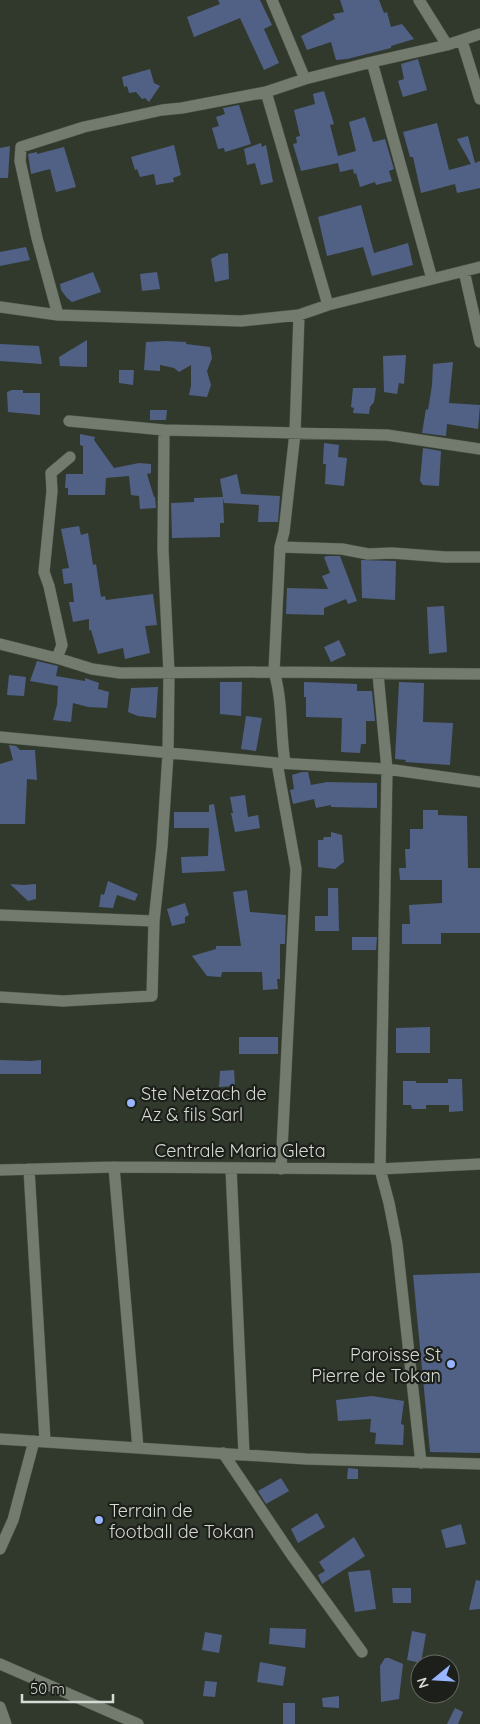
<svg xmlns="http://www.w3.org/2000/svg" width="480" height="1724" viewBox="0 0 480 1724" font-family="Quicksand,sans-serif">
<rect width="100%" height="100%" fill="#31392d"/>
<path fill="#516186" d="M218,0H260L272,25L264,29L279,63L264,70L240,18L194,37L187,17L220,4Z
M340,0H379L384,13L387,12L391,27L402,24L414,39L391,46V48L347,59L336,60L331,42L307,50L301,36L335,19L333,14L344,12Z
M418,59L427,90L403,97L398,81L404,79L401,64Z
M150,69L154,83L160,86L149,102L145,98L142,99L136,92L129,93L127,86L124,87L122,77Z
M324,91L334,124L330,125L338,156L356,151L349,122L365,117L373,142L385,139L394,169L389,171L392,181L376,185L375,182L360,187L356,173L354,174L353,169L340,172L338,163L301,171L293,144L297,143L296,137L300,136L294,110L315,104L313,94Z
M239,105L251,144L225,152L224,148L218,149L212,128L219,126L216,117L225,114L223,108Z
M437,123L449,170L471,164L457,139L468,136L475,163L480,161V188L457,193L455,184L421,193L413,157H410L403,132Z
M261,143L262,147L266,145L273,182L261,185L255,163L247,165L244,149Z
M174,145L181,175L173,178L174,182L156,185L154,174L140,177L137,169L135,170L131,157Z
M10,146L8,178H0V148Z
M64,147L76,187L56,192L50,169L31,174L28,154L37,152V154Z
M361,205L374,253L408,243L413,265L372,276L363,247L327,256L318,217Z
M26,247L30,260L0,266V252Z
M228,253L229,279L215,282L211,259L220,254Z
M93,272L101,292L72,302L67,298L61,290L60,284Z
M157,272L160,289L142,291L140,274Z
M87,340V367L60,366L59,357Z
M166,341L186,342V344L210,347L212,358L207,371L211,385L207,397L189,395L191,386V365L179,372L174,368L160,365V371L144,370L146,342Z
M0,344L39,346L42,364L0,361Z
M406,355L404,384L399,383L397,394L384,392L383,356Z
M453,362L449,403L480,405L478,429L447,424L446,436L422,433L426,409L428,410L432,385L433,364Z
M119,370H134L133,385L119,383Z
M353,388H376L374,402L370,407L369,414L353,413L354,408L351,407Z
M12,390H23V393H40V415L8,412L7,392Z
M150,410H167L166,420H150Z
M80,434L95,437L94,440L114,468L139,463L151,464V473L147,474L154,497H155L156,508L140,509L139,496L131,495L129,476L106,478L105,495H68V488H65L66,474H83V446L80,445Z
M324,443L339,445L338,457L347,458L344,486L325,484L326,464H323Z
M423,448L441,451L439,486L423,485L420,481Z
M237,474L241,494L280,496L278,522H258L259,505L224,503L223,498L224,523H220V537L172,538L171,503L194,502V498L223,497L220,479Z
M79,526L81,535L88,533L93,565L96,564L101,597L105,596L106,600L153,594L157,625L145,626L150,653L125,659L123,648L98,654L91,630H89V619L73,622L69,602H74L72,583L64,584L62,569L69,568L61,529Z
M328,556H340L357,601L348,604L346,599L324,608V615L286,614L287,588L328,589L322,576L330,573L324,557Z
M361,560L396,561L395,600L362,598Z
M444,606L447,652L429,654L427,607Z
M339,640L346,655L331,662L324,647Z
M37,661L58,666L56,676L85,681V678L99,683L98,689L109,692L107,708L88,707L73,703L71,722L53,720L57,705L58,686L30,681Z
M9,675L26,677L24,696L7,695Z
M220,682H242L241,716L220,714Z
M304,682L357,684V691H372L375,721H366V744H361L360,753L341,752L342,718L306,717V697H304Z
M399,682L424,683L423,722L453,723L450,765L405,762L406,760L395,759Z
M158,687L156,718L138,716L128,712L131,688Z
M246,716L262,718L256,751L241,749Z
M9,745L16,746L20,750H35L37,780L27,779L25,824H0V764L13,760Z
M302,772H308L311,785L327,782L377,783V808L331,807V805L316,808L314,799L293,804L290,790L294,789L292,775Z
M245,795L248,817L258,815L260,828L235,832L231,813H233L230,797Z
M214,804L225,871L182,873L181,857L208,856L209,828H174V812H209V805Z
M423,810H438V815L467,816L468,868H480V933H441V944H402V924H410L409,905L442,903V880H400L399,868H406L405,849H410V829H423Z
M331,832L342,835L344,862L335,869L318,867V840H323L324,837H331Z
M108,881L138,894L135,901L117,895L113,908L99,907L101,894L104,895Z
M10,884L24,885L36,884V899L28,901Z
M328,888H338L339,931H315V916H328Z
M247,890L250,912L286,915L285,944H280V979H277L278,989L263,990L262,972H222L221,977L207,976L192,956L216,949V946H241L233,892Z
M185,903L189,915L185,917V923L172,926L167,909Z
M352,937H377L376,950H352Z
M430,1027V1053H396V1028Z
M239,1037H278V1054H239Z
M0,1060L31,1061L41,1060V1074H0Z
M234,1070L235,1086L219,1087L220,1071Z
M448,1079H462L463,1111L449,1112V1105H426V1109H412L411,1105H403V1081H416V1083H448Z
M480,1273V1453L430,1452L413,1275Z
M372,1396L404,1401L401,1424L404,1425L403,1445L375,1444L376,1433L370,1432L371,1419L338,1421L336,1400Z
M348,1468L358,1469V1479H347Z
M281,1478L289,1491L266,1504L258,1491Z
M317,1513L325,1527L298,1543L291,1529Z
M461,1524L466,1544L446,1548L441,1530Z
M354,1537L365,1556L322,1584L318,1575L325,1571L319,1562Z
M370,1570L376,1609L355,1612L348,1572Z
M476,1580L480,1581V1609L469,1610Z
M392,1588H411V1603H393Z
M270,1628L306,1629L305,1648L269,1644Z
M412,1631L426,1634L421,1663L407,1660Z
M205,1632L222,1635L219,1653L202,1650Z
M385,1658H389L403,1664L399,1699L381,1702L380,1666Z
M260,1662L286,1667L283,1686L257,1682Z
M205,1681L217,1682L215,1697L203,1696Z
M339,1696V1708L323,1707L322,1698Z
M283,1703H295V1724H283Z
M455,1708L463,1712L458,1724H447Z"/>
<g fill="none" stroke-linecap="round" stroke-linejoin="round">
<g stroke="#4e544a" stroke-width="12">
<path id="street" d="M272,0L305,79
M419,0L447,45
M462,41L480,99
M372,62L432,279
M266,92L328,305
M464,271L480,342
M0,307L58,315L241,321L299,315L328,305L480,267
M58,315L37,238L20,161L21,147L84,127L162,110L182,108L266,92L305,79L372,62L447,45L480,34
M69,421L164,430L387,435L480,449
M280,547L342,549L368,554L392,553L445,557H480
M0,644L60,659L92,669L120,673L274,672L480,674
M57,658L62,645L49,586L44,572L52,491L51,473L70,457
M378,674L387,769L380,1169L389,1203L397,1244L421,1463
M0,737L277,763L387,769L480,782
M277,763L296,869L281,1169
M285,763C280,733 283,701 274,672L280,547L284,532L295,433L299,315
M0,915L154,921
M0,997L63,1001L152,996L154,921L162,846L168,754L169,673L163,550L164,430
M114,1167L138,1448
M231,1168L244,1454
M29,1169L45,1441
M0,1170L114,1167L380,1169L480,1164
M0,1439L306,1459L480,1464
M223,1453L291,1554L362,1652
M0,1549L13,1520L34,1441
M0,1664L138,1724
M0,1707L6,1724"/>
</g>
<use href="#street" stroke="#727b6e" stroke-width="11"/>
</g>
<g fill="#98b5fd" stroke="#1c1f1a" stroke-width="2">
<circle cx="131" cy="1103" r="5"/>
<circle cx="451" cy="1364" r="5"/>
<circle cx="99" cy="1520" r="5"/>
</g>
<g text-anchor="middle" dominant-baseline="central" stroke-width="4.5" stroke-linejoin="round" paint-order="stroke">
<g font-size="18" fill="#d6dbd3" stroke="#1c1f1a" text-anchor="start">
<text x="141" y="1093">Ste Netzach de<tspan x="141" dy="21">Az &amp; fils Sarl</tspan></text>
<text x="441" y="1354" text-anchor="end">Paroisse St<tspan x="441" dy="21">Pierre de Tokan</tspan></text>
<text x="109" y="1510">Terrain de<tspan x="109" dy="21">football de Tokan</tspan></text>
</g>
<g font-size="18" fill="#d6dbd3" stroke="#1c1f1a">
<text x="240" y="1150">Centrale Maria Gleta</text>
</g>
</g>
<g transform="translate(435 1679) rotate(252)"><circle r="24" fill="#1c1f1a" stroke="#666a64"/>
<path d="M0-4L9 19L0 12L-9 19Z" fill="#98b5fd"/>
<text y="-8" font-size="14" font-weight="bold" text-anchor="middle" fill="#d6dbd3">N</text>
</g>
<path d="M22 1694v8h91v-8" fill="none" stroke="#d6dbd3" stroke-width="2.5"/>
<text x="30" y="1694" font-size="15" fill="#d6dbd3" stroke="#1c1f1a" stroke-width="4" paint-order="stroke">50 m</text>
</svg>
